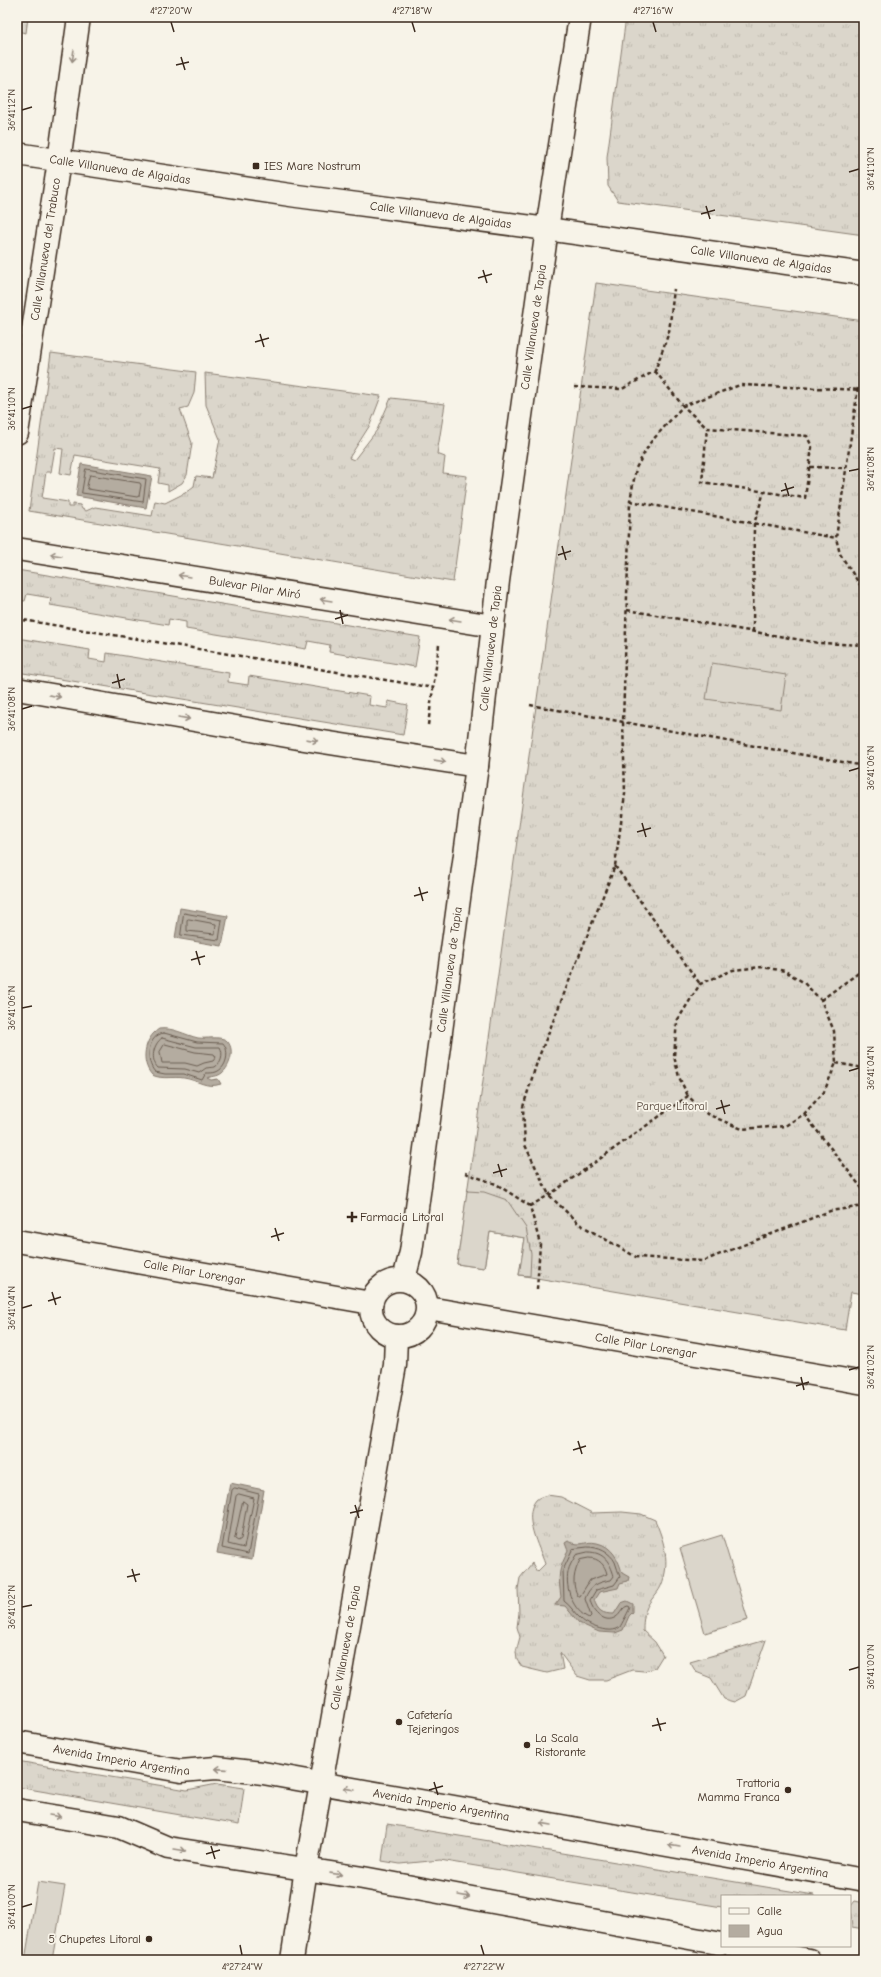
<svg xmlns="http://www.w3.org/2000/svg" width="881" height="1977" viewBox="0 0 881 1977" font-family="'Comic Neue',sans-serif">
<defs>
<pattern id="grass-tufts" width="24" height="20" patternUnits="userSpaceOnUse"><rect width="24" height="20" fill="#dbd6cb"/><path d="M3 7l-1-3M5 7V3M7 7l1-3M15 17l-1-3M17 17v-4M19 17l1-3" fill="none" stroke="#bdb8ae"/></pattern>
</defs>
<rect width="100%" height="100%" fill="#f7f3e8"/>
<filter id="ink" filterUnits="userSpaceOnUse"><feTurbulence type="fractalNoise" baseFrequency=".025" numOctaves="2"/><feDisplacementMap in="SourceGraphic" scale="8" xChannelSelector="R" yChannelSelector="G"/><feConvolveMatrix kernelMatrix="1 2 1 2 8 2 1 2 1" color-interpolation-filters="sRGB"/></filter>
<g filter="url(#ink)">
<path fill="url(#grass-tufts)" stroke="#8b8074" d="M17,17H28L26,33L17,31Z
M626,17H864V235L618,201L608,186L607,157Z
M596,283L864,321V1294L851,1292L845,1330L519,1275L525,1238L490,1232L484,1268L457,1264Z
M51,353L196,372L194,393L188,407L180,409L192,443L187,475L182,483L168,491V485L158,483L160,469L75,455L71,475L60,473L63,449L55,448L51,472H46L42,498L68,502V507H73V504L80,505L82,509L86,511L95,507L152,516L155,501L165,503L185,493L194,486L196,476L212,478L220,439L206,405L205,373L381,396L370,425L349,458L354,460L377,430L391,398L445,404L437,454L445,457L443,473L467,476L453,582L29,511Z
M17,570L420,637L415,667L329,652L330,645L308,641L306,649L186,629V622L169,619L168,625L50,605L51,598L27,594L25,601L17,600Z
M17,638L90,650L89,659L106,662L107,653L229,673L228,682L248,685L249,676L370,696L369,705L387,708L388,701L408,705L403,735L17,672Z
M547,1495L561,1497L592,1513L622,1512L641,1514L655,1520C664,1541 671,1563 661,1586C659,1591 655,1595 652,1599C644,1609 643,1619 643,1631L655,1642L663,1655L655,1668L644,1671L632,1670L606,1680H590L577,1676L560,1653L563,1669L547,1673L522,1667L517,1660L516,1652L520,1637L517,1627L519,1613L518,1589L520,1578L532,1563L537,1572L545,1564C539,1546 522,1517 536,1500C539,1497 544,1496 547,1495Z
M766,1640L746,1696L735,1702L724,1699L711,1678L696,1672L690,1662Z
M17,1761L187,1790L217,1784L244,1788L239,1825L17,1787Z
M387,1824L814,1895V1896H722V1907L440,1860L400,1864L382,1861Z
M855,1901L864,1903V1929L852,1927L850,1907Z"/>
<path fill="#dbd6cb" stroke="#8b8074" d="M712,663L786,675L781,710L706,699Z
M467,1191L484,1192L507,1200L526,1228L531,1254L530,1276L519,1275L525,1238L490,1232L484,1268L457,1264Z
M722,1535L748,1620L705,1633L680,1548Z
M38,1882L65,1886L52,1960H25Z"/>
<path fill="#b4aca0" stroke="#84786c" d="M81,464L152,476L146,508L76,496Z
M180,908L228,916L222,946L175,938Z
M159,1029C173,1027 185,1035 198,1038C206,1039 219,1036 226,1040C236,1048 230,1067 222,1073C217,1077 212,1076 207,1078L211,1080L218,1079L221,1084C206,1089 198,1080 184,1078C173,1076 163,1080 152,1075C140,1062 144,1038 159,1029Z
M230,1483L264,1490L252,1559L217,1553Z
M568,1541C583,1548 584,1540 597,1543C612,1546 619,1560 622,1573L629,1577L628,1581L620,1583L618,1588L599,1592L594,1600C598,1611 602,1614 614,1614L621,1603L627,1601L633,1604V1612L629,1616L623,1630L615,1633L599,1632L579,1623L565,1606L555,1605L561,1597C558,1574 558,1571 568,1551L565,1543Z"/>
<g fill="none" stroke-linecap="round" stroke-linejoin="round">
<path stroke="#6b5e52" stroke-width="1" d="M86,469L146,479L143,502L82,493Z
M90,475L140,483L141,485L139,496L137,497L88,489L87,487Z
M184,913L222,920L219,940L181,935Z
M189,919L216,924L215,934L187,931V920Z
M164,1033L197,1042L223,1043C230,1051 227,1068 216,1072C213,1073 210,1073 206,1073L202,1080L184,1074H165L155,1072C145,1061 147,1035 164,1033Z
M162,1038L196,1047H220C224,1054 221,1063 215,1067L206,1068L199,1073L185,1069L158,1068C150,1060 153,1044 162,1038Z
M165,1044L195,1052L214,1054L216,1057L213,1061L204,1063L197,1066L185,1063H162L160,1052Z
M235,1488L259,1494L248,1554L222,1548L232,1490Z
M239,1494L254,1498L244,1548L228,1544L236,1496Z
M243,1501L247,1504L241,1539L238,1541L235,1539Z
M588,1547C598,1547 610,1552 615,1562C617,1567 618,1572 620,1577L614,1585L596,1590L590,1600C592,1610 604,1625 616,1617C621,1614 622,1607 628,1606L630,1607C630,1609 621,1625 620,1627C611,1635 588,1626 581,1619C575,1614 571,1606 564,1601L563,1570L573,1549Z
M588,1552C604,1552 610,1562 614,1576L611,1580C598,1582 589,1586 585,1599L591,1616L589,1618C573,1611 565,1589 568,1572C569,1566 573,1560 576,1555Z
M589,1558C599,1558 605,1565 607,1574L590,1580L580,1596H578C571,1584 574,1572 580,1560Z"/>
<g stroke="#3b2a1e" stroke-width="25">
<g id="street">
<path id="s1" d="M17,154L297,196L547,229L580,17"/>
<path id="s2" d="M17,433L59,161L79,17"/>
<path id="s3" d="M17,549L493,626"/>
<path d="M17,689L304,739L477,766"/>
<path id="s4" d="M17,1241L371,1303"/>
<circle cx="399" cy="1308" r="28"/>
<path id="s5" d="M428,1308L864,1383"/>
<path d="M292,1960L306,1869"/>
</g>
</g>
<g stroke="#3b2a1e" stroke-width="25">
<g id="secondary">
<path id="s6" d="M404,1279L411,1252L477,766L498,581L547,229L864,274"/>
<path id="s7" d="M17,1742L181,1771L216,1768L263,1773L864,1880"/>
<path d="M17,1810L119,1827L168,1848L363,1878L722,1944"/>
<path id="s8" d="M306,1869L395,1365L396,1336"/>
<path d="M734,1946L809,1960"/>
</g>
</g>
<path stroke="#3b2a1e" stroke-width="2.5" stroke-dasharray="4 3" stroke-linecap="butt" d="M655,371L683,406L707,428L807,436L812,447L805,498L702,482L707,428
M574,387L622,389L655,371L669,332L674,289
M858,388L836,538L840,554L864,591
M864,390L740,385L683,406L650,443L636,468L630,501L623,722L625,794L615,866L538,1059L523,1107L525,1145L549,1195L579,1224L636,1257L703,1261L830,1211L864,1206
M810,467L846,468
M630,501L836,538
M627,610L819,643L864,645
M17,619L434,688
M753,632L754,524L764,492
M530,705L864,766
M428,725L439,645
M615,866L700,984
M821,1000L864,969
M836,1063L864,1068
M804,1114L864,1191
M465,1173L496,1184L530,1206L540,1244L537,1289
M530,1206L549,1195L688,1096L707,1114L742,1129L785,1126L804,1114L824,1092L836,1063L834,1031L821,1000L803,982L785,971L762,967L733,970L700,984L677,1021L674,1056L679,1077L688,1096"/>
<use href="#street" stroke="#f7f3e8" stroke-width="22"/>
<use href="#secondary" stroke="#f7f3e8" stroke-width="22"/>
</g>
<defs><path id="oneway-shaft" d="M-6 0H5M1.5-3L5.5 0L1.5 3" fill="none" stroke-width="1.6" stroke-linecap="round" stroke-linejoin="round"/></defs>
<g stroke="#998e83">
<use href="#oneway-shaft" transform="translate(73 56) rotate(98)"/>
<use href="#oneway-shaft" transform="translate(56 555) rotate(-171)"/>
<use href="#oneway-shaft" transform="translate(184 576) rotate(-171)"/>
<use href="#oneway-shaft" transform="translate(326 600) rotate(-171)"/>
<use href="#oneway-shaft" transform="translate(455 620) rotate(-171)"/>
<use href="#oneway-shaft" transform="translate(55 696) rotate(10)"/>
<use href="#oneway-shaft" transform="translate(184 718) rotate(10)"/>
<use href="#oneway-shaft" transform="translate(312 740) rotate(8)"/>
<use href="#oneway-shaft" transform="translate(440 761) rotate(8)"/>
<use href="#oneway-shaft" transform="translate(221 1769) rotate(-176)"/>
<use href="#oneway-shaft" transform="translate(349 1789) rotate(-170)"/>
<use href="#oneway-shaft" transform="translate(55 1816) rotate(10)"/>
<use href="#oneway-shaft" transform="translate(546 1824) rotate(-170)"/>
<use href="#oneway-shaft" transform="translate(674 1846) rotate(-170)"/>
<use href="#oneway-shaft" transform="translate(180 1850) rotate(9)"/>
<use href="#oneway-shaft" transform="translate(336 1874) rotate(8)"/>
<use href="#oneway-shaft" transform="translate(464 1896) rotate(10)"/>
</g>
</g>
<path fill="none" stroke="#3b2a1e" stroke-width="1.5" d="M171,22L174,32M412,22L415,32M653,22L656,32M181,57L185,70M176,65L189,62M22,110L32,107M849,172L859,169M706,206L710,219M701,214L715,210M483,270L487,283M478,278L492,274M260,334L264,347M255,342L269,338M22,409L32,406M849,471L859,469M785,483L789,496M781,491L794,487M562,546L566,560M558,555L571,551M340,610L343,624M335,619L348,615M117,674L120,688M112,683L125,679M22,709L32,706M849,771L859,768M642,823L646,837M637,832L651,828M419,887L423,901M414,896L428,892M196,951L200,965M191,960L205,956M22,1008L32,1006M849,1071L859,1068M721,1100L725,1114M716,1109L730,1105M498,1164L502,1177M493,1173L507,1169M275,1228L279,1241M271,1237L284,1233M52,1292L56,1305M48,1301L61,1297M22,1308L32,1305M849,1370L859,1367M801,1377L804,1390M796,1386L809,1382M578,1441L582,1454M573,1450L586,1446M355,1505L359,1518M350,1513L363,1510M132,1569L136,1582M127,1577L140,1574M22,1607L32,1605M849,1670L859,1667M657,1718L661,1731M652,1726L666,1723M434,1782L438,1795M429,1790L443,1786M211,1846L215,1859M206,1854L220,1850M22,1907L32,1904M240,1945L242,1955M481,1945L484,1955"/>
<g fill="#3b2a1e" stroke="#f7f3e8" stroke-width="1.5">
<rect x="252" y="162" width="8" height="8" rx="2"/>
<path d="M350 1211h4v4h4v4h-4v4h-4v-4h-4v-4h4z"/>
<circle cx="399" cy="1722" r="4"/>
<circle cx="527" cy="1745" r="4"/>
<circle cx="788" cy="1790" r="4"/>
<circle cx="149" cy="1939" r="4"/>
</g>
<g text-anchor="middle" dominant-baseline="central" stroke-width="3.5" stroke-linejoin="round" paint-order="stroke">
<g font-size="12" fill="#3b2a1e" stroke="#f7f3e8" text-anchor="start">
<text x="264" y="166">IES Mare Nostrum</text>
<text x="360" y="1217">Farmacia Litoral</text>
<text x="407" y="1715">Cafetería<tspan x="407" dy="14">Tejeringos</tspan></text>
<text x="535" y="1738">La Scala<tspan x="535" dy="14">Ristorante</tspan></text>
<text x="780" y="1783" text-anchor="end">Trattoria<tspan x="780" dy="14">Mamma Franca</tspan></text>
<text x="141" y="1939" text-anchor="end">5 Chupetes Litoral</text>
</g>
<g font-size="12" fill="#3b2a1e" stroke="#f7f3e8">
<text stroke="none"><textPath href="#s1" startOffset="104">Calle Villanueva de Algaidas</textPath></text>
<text stroke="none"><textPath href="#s1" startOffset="428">Calle Villanueva de Algaidas</textPath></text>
<text stroke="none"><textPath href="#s2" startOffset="186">Calle Villanueva del Trabuco</textPath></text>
<text stroke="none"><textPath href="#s6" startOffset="1276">Calle Villanueva de Algaidas</textPath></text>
<text stroke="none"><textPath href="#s6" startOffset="961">Calle Villanueva de Tapia</textPath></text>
<text stroke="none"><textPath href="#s3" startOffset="241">Bulevar Pilar Miró</textPath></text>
<text stroke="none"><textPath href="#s6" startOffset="637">Calle Villanueva de Tapia</textPath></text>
<text stroke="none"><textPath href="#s6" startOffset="313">Calle Villanueva de Tapia</textPath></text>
<text stroke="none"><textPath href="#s4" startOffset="180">Calle Pilar Lorengar</textPath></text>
<text stroke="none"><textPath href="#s5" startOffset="221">Calle Pilar Lorengar</textPath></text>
<text stroke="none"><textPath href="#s8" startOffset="225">Calle Villanueva de Tapia</textPath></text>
<text stroke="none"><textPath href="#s7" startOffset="106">Avenida Imperio Argentina</textPath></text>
<text stroke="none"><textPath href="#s7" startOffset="430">Avenida Imperio Argentina</textPath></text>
<text stroke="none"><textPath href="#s7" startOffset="754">Avenida Imperio Argentina</textPath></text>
</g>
<g font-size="12" fill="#5b4c41" stroke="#f7f3e8">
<text x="672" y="1106">Parque Litoral</text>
</g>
</g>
<rect width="881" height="1977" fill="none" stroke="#f7f3e8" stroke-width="44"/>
<rect x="721" y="1895" width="130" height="52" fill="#f7f3e8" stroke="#aca397"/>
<rect x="729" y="1908" width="20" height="6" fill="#f7f3e8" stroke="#aca397"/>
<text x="757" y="1915" font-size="12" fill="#3b2a1e">Calle</text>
<rect x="729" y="1925" width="20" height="12" fill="#b4aca0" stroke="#aca397"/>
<text x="757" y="1935" font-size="12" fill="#3b2a1e">Agua</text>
<rect x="22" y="22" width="837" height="1933" fill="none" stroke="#3b2a1e" stroke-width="1.5"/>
<g font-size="10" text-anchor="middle" fill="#3b2a1e">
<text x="171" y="14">4°27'20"W</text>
<text x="412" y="14">4°27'18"W</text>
<text x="653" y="14">4°27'16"W</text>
<text transform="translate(11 110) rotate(-90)" y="4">36°41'12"N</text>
<text transform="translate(870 169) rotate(-90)" y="4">36°41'10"N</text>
<text transform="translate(11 409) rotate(-90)" y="4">36°41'10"N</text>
<text transform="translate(870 469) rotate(-90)" y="4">36°41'08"N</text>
<text transform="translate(11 709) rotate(-90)" y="4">36°41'08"N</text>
<text transform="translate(870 768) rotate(-90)" y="4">36°41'06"N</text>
<text transform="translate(11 1008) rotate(-90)" y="4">36°41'06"N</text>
<text transform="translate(870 1068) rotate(-90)" y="4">36°41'04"N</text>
<text transform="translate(11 1308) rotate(-90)" y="4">36°41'04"N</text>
<text transform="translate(870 1367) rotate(-90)" y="4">36°41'02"N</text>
<text transform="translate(11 1607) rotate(-90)" y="4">36°41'02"N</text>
<text transform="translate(870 1667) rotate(-90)" y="4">36°41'00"N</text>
<text transform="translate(11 1907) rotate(-90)" y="4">36°41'00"N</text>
<text x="242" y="1970">4°27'24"W</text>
<text x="484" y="1970">4°27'22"W</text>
</g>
</svg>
